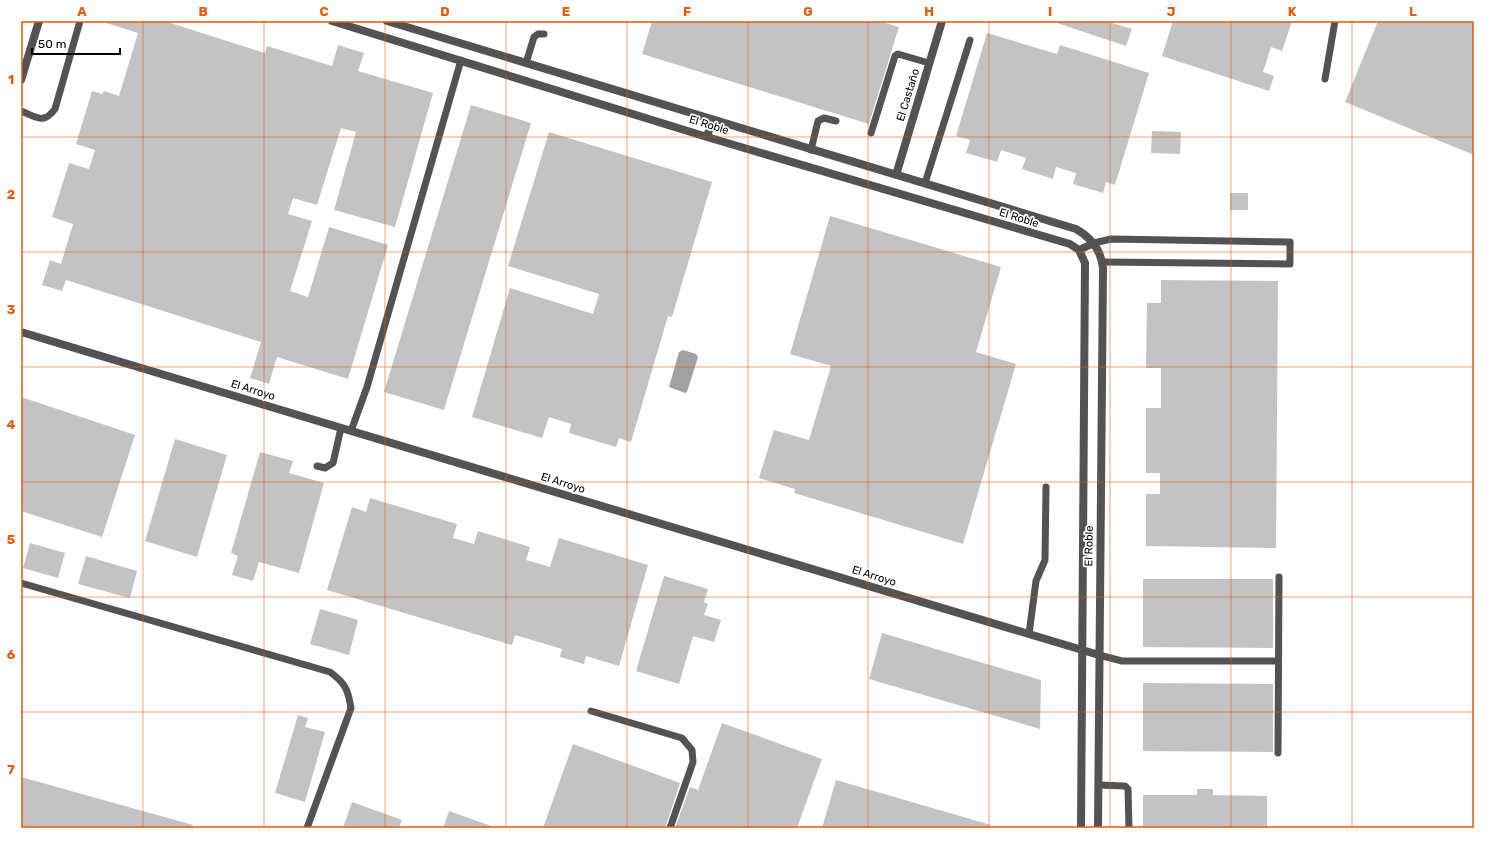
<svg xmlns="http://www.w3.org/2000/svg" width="1495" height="849" viewBox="0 0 1495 849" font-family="Rubik,sans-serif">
<rect width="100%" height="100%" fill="#fff"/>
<path fill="#a1a1a1" d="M683,350L696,354L698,357L687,392L685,393L669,387L679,352Z"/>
<path fill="#c3c3c3" d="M106,21H164L265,53L267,46L332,66L338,45L364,53L358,71L433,93L395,227L334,210L356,132L341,128L317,205L293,198L288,214L312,221L290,291L308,297L329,227L388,245L348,379L277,357L269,384L250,378L261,342L66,280L62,291L42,285L50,260L61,264L73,224L52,217L69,163L89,169L95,150L76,144L92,91L102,94L104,91L119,96L138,33L106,23Z
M652,21H879L899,27L869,124L642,54Z
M1057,21H1106L1132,29L1126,46L1057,23Z
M1173,21H1292L1282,51L1271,47L1263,72L1274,76L1269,91L1162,56Z
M1378,21H1474V155L1345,102Z
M987,33L1057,54L1060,45L1149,73L1115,185L1106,182L1103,193L1073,184L1076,173L1056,167L1053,179L1022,169L1026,158L1001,150L997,162L966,153L970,140L956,136Z
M471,105L531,123L444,410L384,392Z
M1152,131L1181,132L1180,154L1151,153Z
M549,132L712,182L672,317L668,316L631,442L619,438L616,447L569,433L571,424L549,417L542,438L472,417L510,288L593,314L599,294L508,266Z
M1230,193H1248V210H1230Z
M830,216L1001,267L976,352L1016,364L963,544L794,493L795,489L759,478L774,430L809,440L831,366L790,354Z
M1161,280L1278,281L1276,548L1146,546V494H1160V473H1146V408H1161V368H1146L1147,303H1161Z
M21,397L135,435L102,537L21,511Z
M175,439L227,455L197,557L145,541Z
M260,452L293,461L289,473L324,483L299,573L259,562L253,581L232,575L238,556L231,553Z
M370,498L457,524L453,538L474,544L478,531L530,547L526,560L550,567L559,538L648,565L619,666L586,656L584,664L560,657L562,649L515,635L512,645L327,590L352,507L366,512Z
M30,543L65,553L58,578L23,568Z
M86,556L137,571L130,598L78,584Z
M664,576L708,589L704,602L708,604L704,615L721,620L714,642L693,636L679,684L636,671Z
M1143,579H1273V648L1143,647Z
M320,609L358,620L349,655L310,644Z
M882,633L1041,680L1040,729L869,679Z
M1143,683L1273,684V752L1143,751Z
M298,715L308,718L305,727L325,732L305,802L275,793Z
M722,723L822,759L797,828H675L690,787L698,790Z
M573,744L680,783L665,828H543Z
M21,777L193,825L192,828H21Z
M836,780L991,825L990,828H822Z
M1197,789H1213V795L1267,796V828H1143V795H1197Z
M352,802L402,820L399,828H343Z
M449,811L494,827L493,828H443Z"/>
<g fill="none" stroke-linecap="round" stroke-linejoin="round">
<path stroke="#535353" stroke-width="7" d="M526,63L534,37L538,34H544
M1325,79L1335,21
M21,111C37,117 43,125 55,109L80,21
M871,133L895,56L898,54L929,63
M811,150L818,121L824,118L836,121
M925,183L970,40
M1094,243L1111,239L1290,242V264L1103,262
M351,431L367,387L461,60
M317,466L325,468L333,463L341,428
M21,583L330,672C345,683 348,689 351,708L307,828
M1029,634L1036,581L1045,560L1046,487
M1099,655L1122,661H1278
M591,711L682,738L692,750L693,762L670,828
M1278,753L1279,577
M1099,785L1125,786L1128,789L1129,828"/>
<path stroke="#535353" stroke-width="8" d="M332,21L707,137L1070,244L1079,250L1085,263L1081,828
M387,21L1076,229C1092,238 1101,250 1103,268L1098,828
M21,80L39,21
M707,137L712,120
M896,175L942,21
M1079,250L1094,243
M21,332L1099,655"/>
</g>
<path fill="none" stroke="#e8590c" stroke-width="1" stroke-opacity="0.55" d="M143,21V828M264,21V828M385,21V828M506,21V828M627,21V828M748,21V828M868,21V828M989,21V828M1110,21V828M1231,21V828M1352,21V828M21,137H1474M21,252H1474M21,367H1474M21,482H1474M21,597H1474M21,712H1474"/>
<g text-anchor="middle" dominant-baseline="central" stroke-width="3.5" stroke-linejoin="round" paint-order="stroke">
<g font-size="11" fill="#000" stroke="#fff">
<text transform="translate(908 95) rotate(-73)">El Castaño</text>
<text transform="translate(709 125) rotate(17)">El Roble</text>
<text transform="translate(1019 218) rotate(17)">El Roble</text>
<text transform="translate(253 390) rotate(17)">El Arroyo</text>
<text transform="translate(563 483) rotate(17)">El Arroyo</text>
<text transform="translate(1089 546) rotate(-89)">El Roble</text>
<text transform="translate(874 576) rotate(17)">El Arroyo</text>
</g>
</g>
<rect width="1495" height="849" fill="none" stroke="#ffffff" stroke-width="44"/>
<path d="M32 48v6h88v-6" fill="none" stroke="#000000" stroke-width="2"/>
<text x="38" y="48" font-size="12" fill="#000000" stroke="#ffffff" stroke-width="3" paint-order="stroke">50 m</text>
<rect x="22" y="22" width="1451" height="805" fill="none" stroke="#e8590c" stroke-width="1.5"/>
<g font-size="13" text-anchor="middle" font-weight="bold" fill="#e8590c">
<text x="82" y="16">A</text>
<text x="203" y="16">B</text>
<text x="324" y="16">C</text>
<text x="445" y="16">D</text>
<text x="566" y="16">E</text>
<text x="687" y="16">F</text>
<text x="808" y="16">G</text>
<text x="929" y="16">H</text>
<text x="1050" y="16">I</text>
<text x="1171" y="16">J</text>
<text x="1292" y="16">K</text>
<text x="1413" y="16">L</text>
<text x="11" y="84">1</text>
<text x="11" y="199">2</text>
<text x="11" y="314">3</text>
<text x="11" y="429">4</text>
<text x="11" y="544">5</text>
<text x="11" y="659">6</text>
<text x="11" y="774">7</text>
</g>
</svg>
